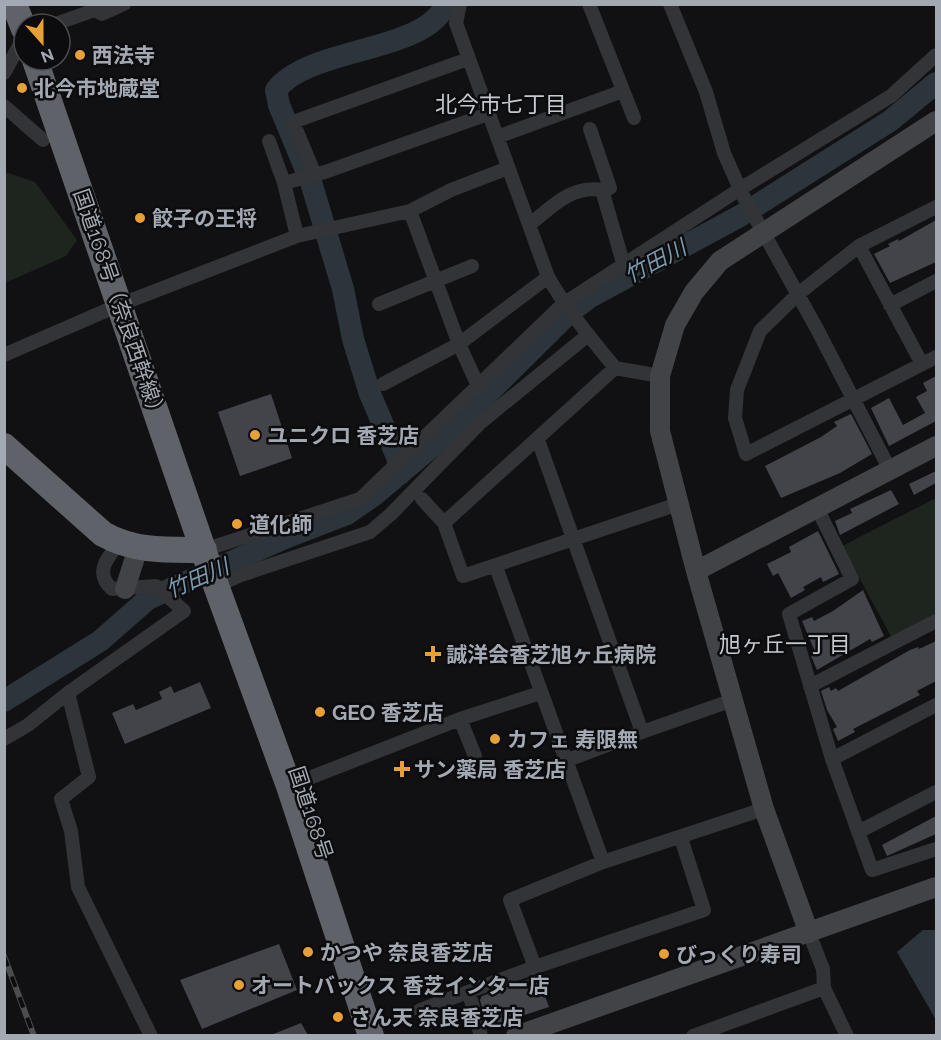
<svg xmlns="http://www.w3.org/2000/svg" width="941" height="1040" viewBox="0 0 941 1040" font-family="Raleway,'Noto Sans JP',sans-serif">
<rect width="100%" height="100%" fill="#111113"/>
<path fill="#1e251e" d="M5,172L35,182L77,240L66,256L5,283Z
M936,498V618L893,640L842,546Z"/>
<path fill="#2c353b" d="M923,930H936V1020L897,952Z"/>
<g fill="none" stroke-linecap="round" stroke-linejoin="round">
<path stroke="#2c353b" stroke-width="22" d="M400,474L397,457L370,394L353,339L343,289L311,182L279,105L276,90C310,46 424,54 446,4
M4,701L100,641L148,599L285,538L347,514L373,496L448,433L569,313L590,297L740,216L890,121L936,83"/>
</g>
<path fill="#424449" d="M936,220V262L890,283L874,254L890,246L888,244L898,239L899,241Z
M936,376V421L889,446L871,408L889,398L903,425L925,413L916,397L927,391L923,383Z
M271,394L292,458L240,476L218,412Z
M851,414L872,454L840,473L781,498L765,466L821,437L837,426L834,422Z
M936,471V483L914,495L909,484Z
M891,490L899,504L840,535L835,521L852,513L850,509Z
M818,531L839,574L823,582L821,577L803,587L805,590L791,598L778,573L773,576L767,564L791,552L789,547Z
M863,590L884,636L872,642L870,639L817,670L811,656L816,654L802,621L812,617L814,621L833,611Z
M936,641V681L917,691L920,695L853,729L855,732L838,741L833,729L837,727L827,710L821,691L829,687L831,691L836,688L838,691L910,650L918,647L919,649Z
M200,682L211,708L125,744L112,713L133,704L136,710L162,699L159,692L171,686L174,693Z
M936,816V834L887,856L882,845Z
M279,944L297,990L202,1029L180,980Z
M538,976L549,1007L497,1024L486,1021L480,1000L482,996Z
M301,1023L308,1035H271Z"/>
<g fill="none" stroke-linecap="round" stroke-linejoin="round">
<path stroke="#333437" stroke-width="14" d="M460,4L456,23L548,277C567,310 591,338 615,368L660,376
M589,4L634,118
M670,4L706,92L724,153L742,194L817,329L890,470
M55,24L95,10L102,14L124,4
M4,73L24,37
M4,106L43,140
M590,129L610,188L602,190
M497,137L623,91
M269,141L284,183L297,236
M315,175L293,122L468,59
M284,183L325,172L488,114
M936,207L859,246L798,294L760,331L737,390L735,418L746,454L936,357
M410,211L459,344L479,388
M529,225C552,207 571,185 602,190L624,266
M859,246L922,364
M379,304L472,266
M890,305L936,281
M4,355L119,305L297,236L410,211L451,190L508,168
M615,368L444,523L463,576L678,504
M383,384L459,344L548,277
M538,440L642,732L565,761
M422,499L444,523
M817,508L852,579L789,614L832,759L872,870L936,849
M119,543C107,558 94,573 112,589L156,586L184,611L68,693L89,777L61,799L71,831L78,887L151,1036
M204,550L360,499L563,304L740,189L891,96L936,55
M496,567L603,862
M217,586L241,575L370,532L391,514L480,423L588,335
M810,686L936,621
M460,719L475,756
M642,732L733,700
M4,739L28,725L68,693
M832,759L936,705
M289,786L460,719L540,693
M858,832L936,792
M809,933L823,969L824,988L847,1036
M535,967L510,900L603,862L764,809
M469,993L481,1036
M420,1010L535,967L704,910L681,838
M693,1036L824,988"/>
<path stroke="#414347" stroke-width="20" d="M696,571L936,446
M125,589L138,548
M809,933L764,809L696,571L660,431V376L675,325L694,292L720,261L936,121
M516,1036L936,887"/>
<path stroke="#5f6268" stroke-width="26" d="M14,4L24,29
M35,60L206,558L289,786L371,1036
M4,446L103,534C135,552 168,550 204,550"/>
<g stroke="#4a4c50" stroke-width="6">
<path id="rail" d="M4,956L34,1036"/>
</g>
<use href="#rail" stroke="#0c0c0e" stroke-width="4" stroke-dasharray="11" stroke-linecap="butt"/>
</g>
<g fill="#e7a035" stroke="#0c0c0e" stroke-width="2">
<circle cx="80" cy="55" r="6"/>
<circle cx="22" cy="88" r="6"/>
<circle cx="140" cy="218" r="6"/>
<circle cx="255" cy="435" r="6"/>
<circle cx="237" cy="524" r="6"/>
<path d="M430 645h6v6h6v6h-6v6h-6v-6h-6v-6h6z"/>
<circle cx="320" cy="712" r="6"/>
<circle cx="495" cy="739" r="6"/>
<path d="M399 760h6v6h6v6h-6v6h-6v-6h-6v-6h6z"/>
<circle cx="308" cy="952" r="6"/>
<circle cx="664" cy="954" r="6"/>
<circle cx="239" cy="985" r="6"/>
<circle cx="338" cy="1017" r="6"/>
</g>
<g text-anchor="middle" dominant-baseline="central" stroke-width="5" stroke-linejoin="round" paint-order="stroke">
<g font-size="21" font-weight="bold" fill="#a3a9b3" stroke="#0c0c0e" text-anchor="start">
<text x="92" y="55">西法寺</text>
<text x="34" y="88">北今市地蔵堂</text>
<text x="152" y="218">餃子の王将</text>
<text x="267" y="435">ユニクロ 香芝店</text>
<text x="249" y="524">道化師</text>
<text x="446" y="654">誠洋会香芝旭ヶ丘病院</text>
<text x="332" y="712">GEO 香芝店</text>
<text x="507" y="739">カフェ 寿限無</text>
<text x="414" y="769">サン薬局 香芝店</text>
<text x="320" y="952">かつや 奈良香芝店</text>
<text x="676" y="954">びっくり寿司</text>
<text x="251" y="985">オートバックス 香芝インター店</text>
<text x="350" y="1017">さん天 奈良香芝店</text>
</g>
<g font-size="21" fill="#a3a9b3" stroke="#0c0c0e">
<text transform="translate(120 305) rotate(71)">国道168号（奈良西幹線）</text>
<text transform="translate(311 813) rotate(72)">国道168号</text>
</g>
<g font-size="22" fill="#c4c8cf" stroke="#0c0c0e">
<text x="501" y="104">北今市七丁目</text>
<text x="785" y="644">旭ヶ丘一丁目</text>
</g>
<g font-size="22" font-style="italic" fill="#7b99ad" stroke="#0c0c0e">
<text transform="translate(655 261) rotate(-28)">竹田川</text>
<text transform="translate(197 578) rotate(-23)">竹田川</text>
</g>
</g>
<rect width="941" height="1040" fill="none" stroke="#a3a9b3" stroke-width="12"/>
<g transform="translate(42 42) rotate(159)"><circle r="28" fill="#0c0c0e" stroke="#484b50" stroke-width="1.5"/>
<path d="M0-4.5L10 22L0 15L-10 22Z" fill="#e7a035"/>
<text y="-9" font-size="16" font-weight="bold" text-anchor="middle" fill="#a3a9b3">N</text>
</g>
</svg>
